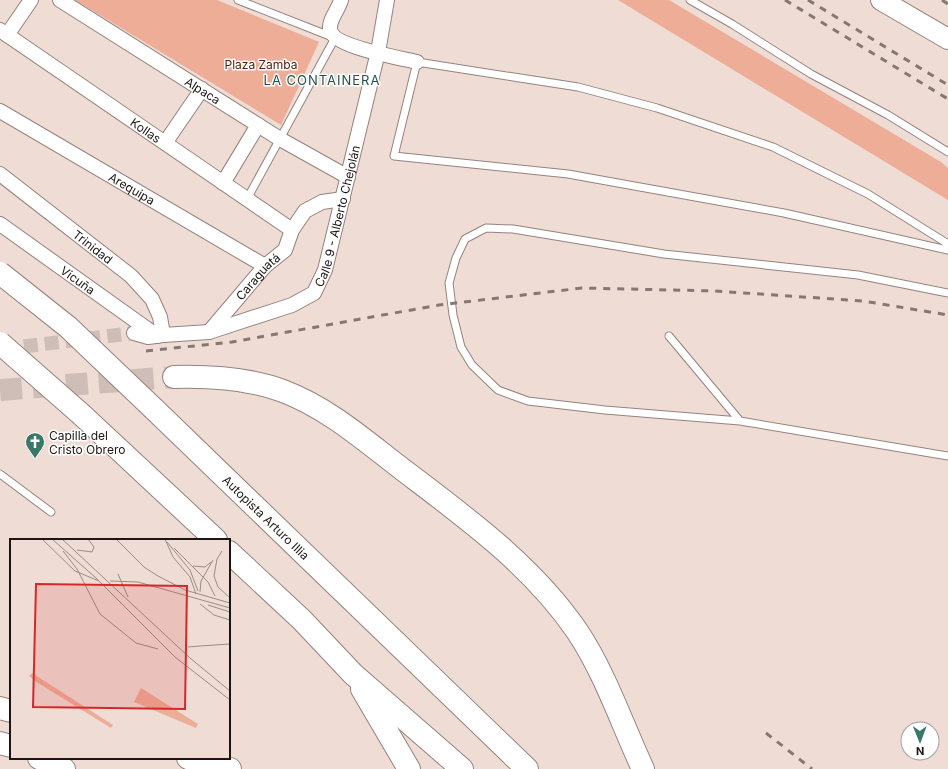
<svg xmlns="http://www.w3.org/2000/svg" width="948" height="769" viewBox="0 0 948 769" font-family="Inter,sans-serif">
<rect width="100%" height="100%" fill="#efdcd5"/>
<path fill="#edad96" d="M75,0H217L319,42L281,125Z
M618,0H669L941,162L948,168V200Z"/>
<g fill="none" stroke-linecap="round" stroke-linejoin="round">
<path stroke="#cfbeb8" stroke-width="14" stroke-dasharray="14 7" stroke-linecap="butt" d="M3,349L134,333"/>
<path stroke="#cfbeb8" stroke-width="22" stroke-dasharray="22 11" stroke-linecap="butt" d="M0,390L174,377"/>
<g stroke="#94837d" stroke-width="9">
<path id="lane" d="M238,0L335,38L247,199
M690,0L732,24L811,74L888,115L948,152
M948,244L868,194L773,147L657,108L578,87L417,62L394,156L568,174L784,213L948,250
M669,336L740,421L948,456
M740,421L605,410L528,401L498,390L472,365L461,347L453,315L449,283L456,258L465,239L486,228L513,229L664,254L858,275L948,293
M0,474L51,512"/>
</g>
<g stroke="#94837d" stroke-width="16">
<g id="street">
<path id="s1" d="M60,0L280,139L348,177"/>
<path d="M341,0C339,9 329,19 330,29C332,47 401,58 417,62"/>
<path id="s2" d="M0,30L292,230"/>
<path d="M7,35L31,0"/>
<path id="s3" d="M0,111L265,266"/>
<path d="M165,143L202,89"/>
<path id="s4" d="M0,174L131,276L152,299L160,317L163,335"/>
<path d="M223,183L258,125"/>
<path id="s5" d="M0,224L157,336"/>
<path id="s6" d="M209,332L265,266L285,250L292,230L305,211L322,202L343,199"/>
<path id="s7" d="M134,333L148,337L163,335L209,332L292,305L314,293L325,270L378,52L387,0"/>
</g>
</g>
<g stroke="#94837d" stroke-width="22">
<path id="secondary" d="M881,0L948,39"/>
</g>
<g stroke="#94837d" stroke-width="24">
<g id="highway">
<path d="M174,377C210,376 249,378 283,391C328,408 364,440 402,469C465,517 532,565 577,631C605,673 622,724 643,769"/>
<path id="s8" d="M154,409L527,769"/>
<path d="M82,415L216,540"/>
<path d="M229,552L302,620L353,674L462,769"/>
<path d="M362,689L409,769"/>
<path d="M0,708L11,711"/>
<path d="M0,743L11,746"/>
<path d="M39,758L64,769"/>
<path d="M188,758L230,769"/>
</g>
</g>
<use href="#lane" stroke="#fff" stroke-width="7"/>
<use href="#street" stroke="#fff" stroke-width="14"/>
<use href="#secondary" stroke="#fff" stroke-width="20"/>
<use href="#highway" stroke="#fff" stroke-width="22"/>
<path stroke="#857874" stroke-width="3" stroke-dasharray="7 7" stroke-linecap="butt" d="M785,0L948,99
M808,0L948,85
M942,0L948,4
M146,351L232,342L439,305L582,288L715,291L863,301L948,315
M766,733L812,769"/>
<g stroke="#94837d" stroke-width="24" stroke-linecap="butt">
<path id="highway-bridge" d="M0,273L68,327L154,409
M0,343L82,415"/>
</g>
<use href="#highway-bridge" stroke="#fff" stroke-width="22"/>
</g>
<defs>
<g id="church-pin" transform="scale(1)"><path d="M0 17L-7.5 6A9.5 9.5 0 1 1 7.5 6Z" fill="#397867" stroke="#fff"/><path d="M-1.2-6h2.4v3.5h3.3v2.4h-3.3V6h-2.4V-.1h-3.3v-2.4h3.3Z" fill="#fff"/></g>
</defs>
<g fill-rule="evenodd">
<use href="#church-pin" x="35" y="442"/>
</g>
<g text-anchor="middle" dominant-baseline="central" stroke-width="3" stroke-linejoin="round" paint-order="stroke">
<g font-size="12" fill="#552009" stroke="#fff">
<text x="261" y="64">Plaza Zamba</text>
</g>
<g font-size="12" fill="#1c1513" stroke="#fff">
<text stroke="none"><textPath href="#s1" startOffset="169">Alpaca</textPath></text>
<text stroke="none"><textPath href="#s2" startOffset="177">Kollas</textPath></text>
<text stroke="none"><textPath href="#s3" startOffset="153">Arequipa</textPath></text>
<text stroke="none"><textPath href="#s7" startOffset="269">Calle 9 - Alberto Chejolán</textPath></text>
<text stroke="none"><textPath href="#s4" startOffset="118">Trinidad</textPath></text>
<text stroke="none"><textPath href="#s6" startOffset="74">Caraguatá</textPath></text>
<text stroke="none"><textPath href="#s5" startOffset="96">Vicuña</textPath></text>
<text stroke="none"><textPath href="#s8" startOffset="156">Autopista Arturo Illia</textPath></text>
</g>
<g font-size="12" fill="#1c1513" stroke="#fff" text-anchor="start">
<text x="49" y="435">Capilla del<tspan x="49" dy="14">Cristo Obrero</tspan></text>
</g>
<g font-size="13" letter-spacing="1" fill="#225547" stroke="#fff">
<text x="322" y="80">LA CONTAINERA</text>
</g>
</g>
<g transform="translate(10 539)">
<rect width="220" height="220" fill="#efdcd5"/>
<path d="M22,134L103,186L101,189L25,142L19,137ZM131,149L188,185L186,189L124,163Z" fill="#edad96"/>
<path fill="none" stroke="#9b8c87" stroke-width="1" d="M32,0L65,32L89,42M42,0L86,39L165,118L220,161M52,0L180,119L220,152M106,0L134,28L148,37L175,51L220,64M155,0L163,18L180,38L186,55M157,3L180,31L188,52M164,9L198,43L205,57M67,11L82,13L84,8L78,0M53,12L67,30L90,75L126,104L148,110M212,12L207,20L204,37L208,48L220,59M183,27L195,28L201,23M108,35L118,58M100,42L128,43L220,69M190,53L191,42L203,21M190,65L204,76L220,81M198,66L220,73M190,107L220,105M178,108L190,107"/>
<path fill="#d62828" fill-opacity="0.15" stroke="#d62828" stroke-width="2" d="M26,45L177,47L175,170L23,168Z"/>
<rect width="220" height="220" fill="none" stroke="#1c1513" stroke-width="2"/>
</g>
<g transform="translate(920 741) rotate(179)"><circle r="19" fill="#ffffff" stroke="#a4a1a1"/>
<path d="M0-3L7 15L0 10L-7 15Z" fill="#397867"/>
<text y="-6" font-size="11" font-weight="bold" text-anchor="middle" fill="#1c1513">N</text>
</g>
</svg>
